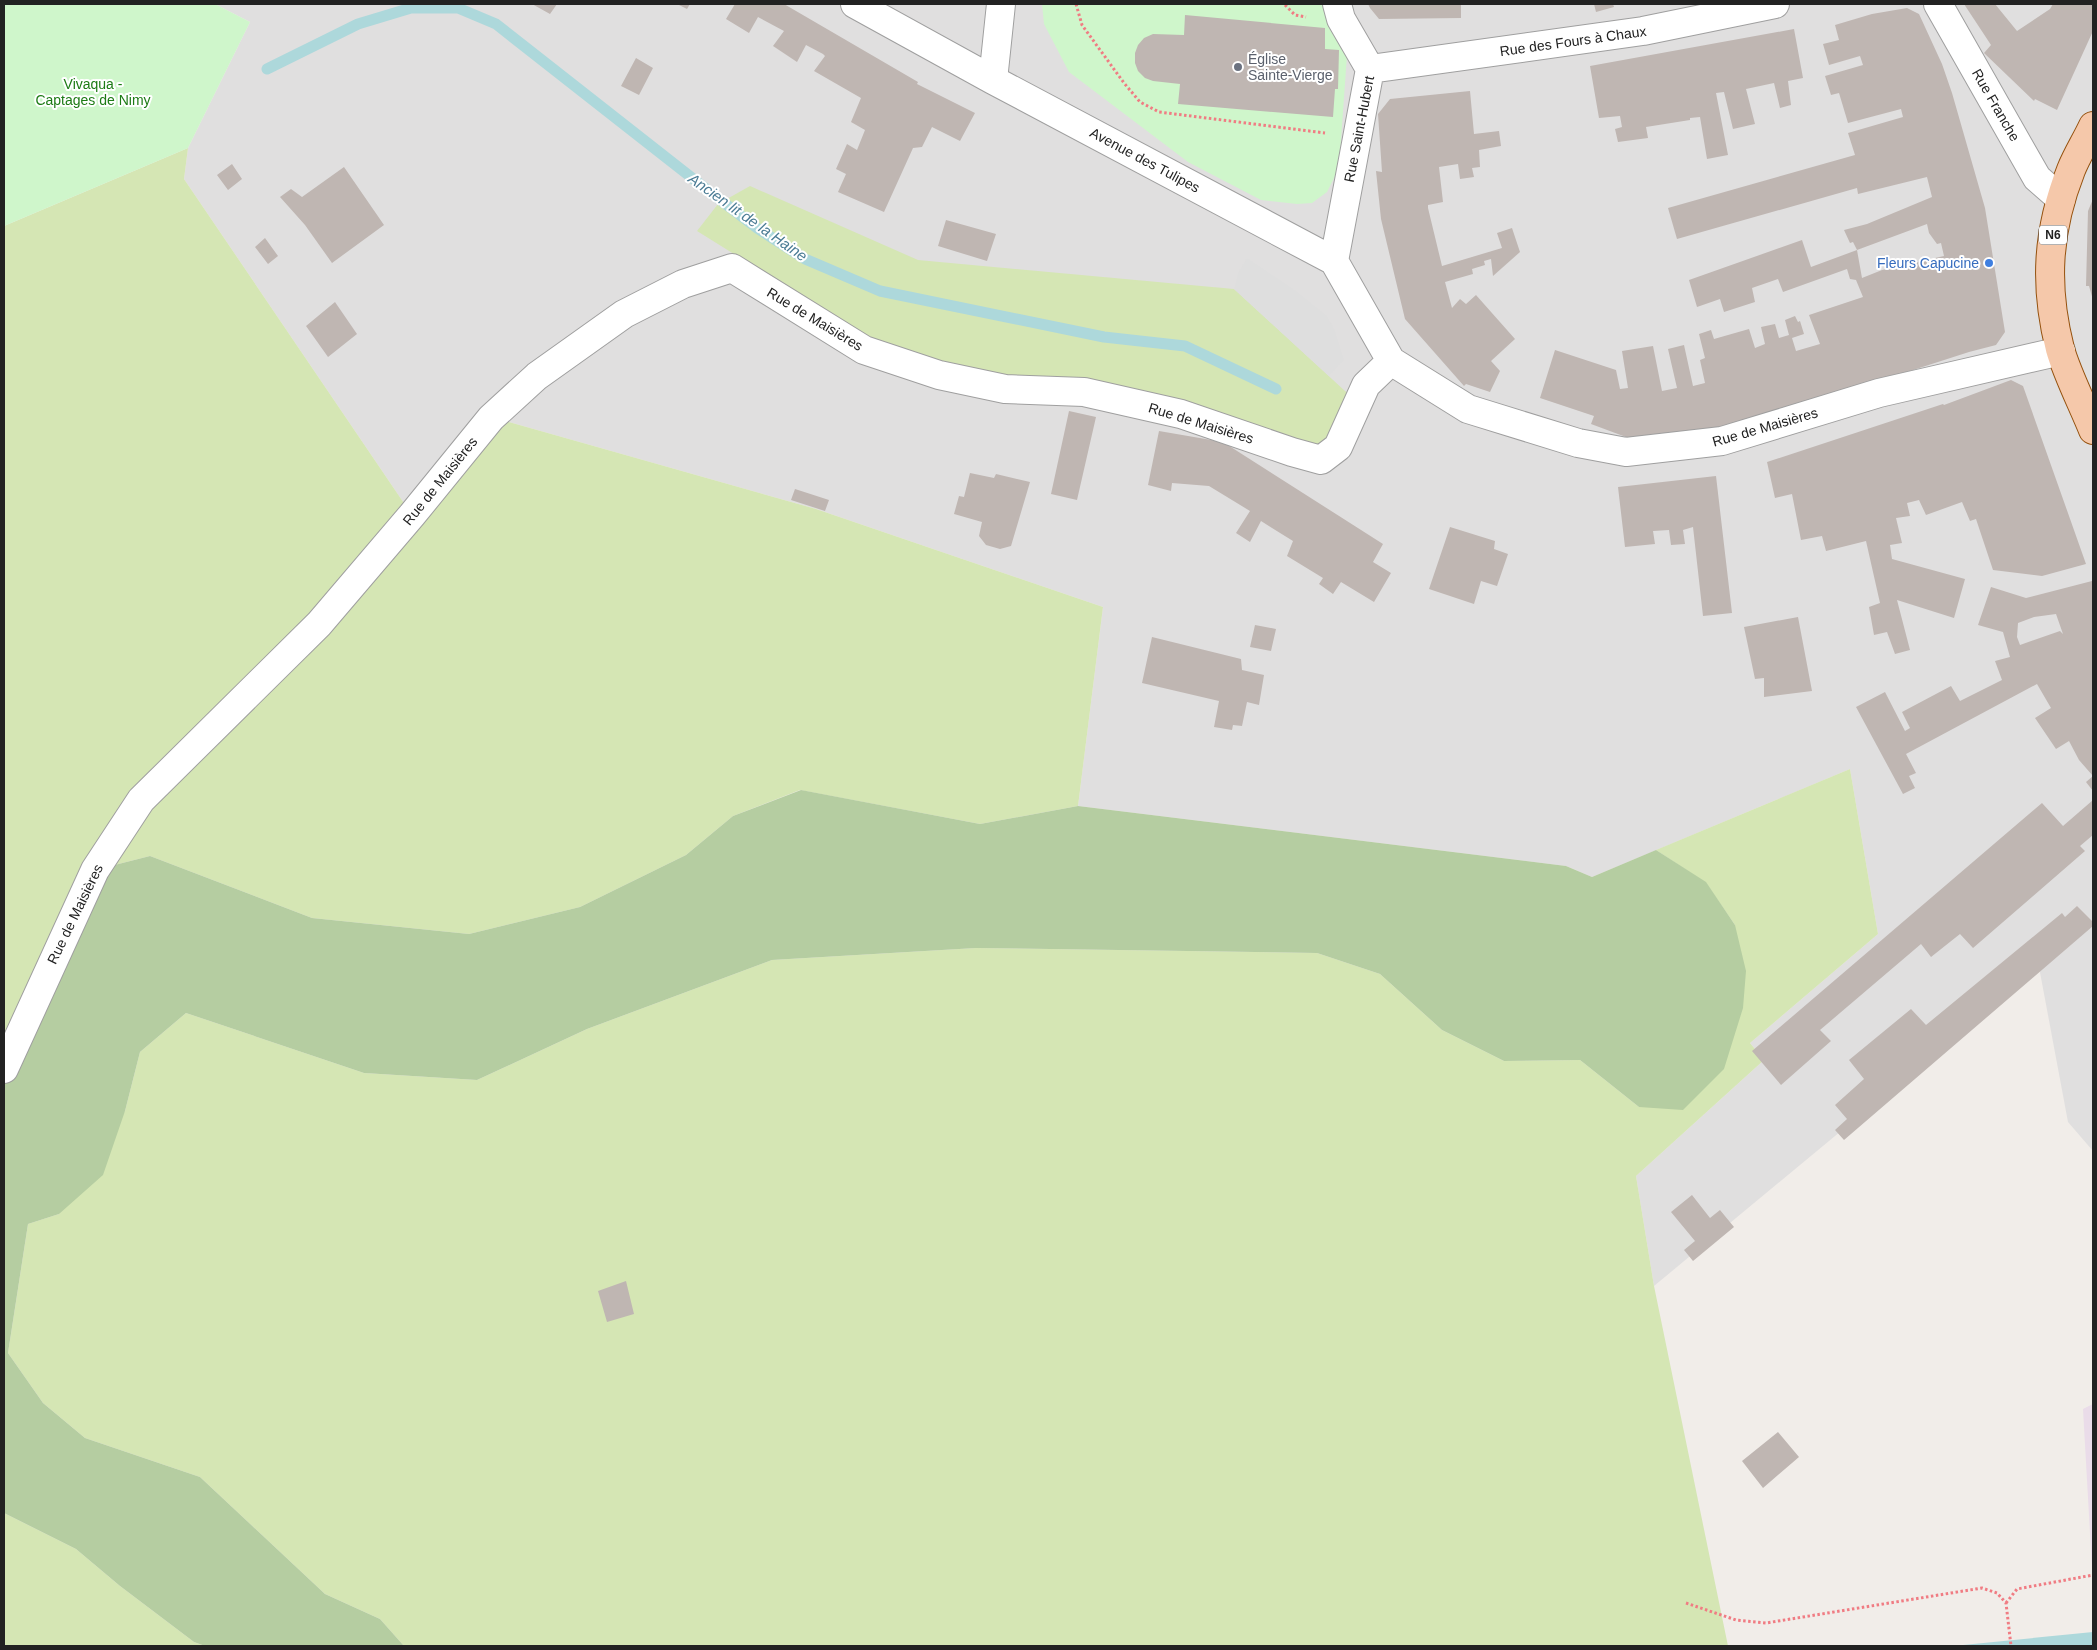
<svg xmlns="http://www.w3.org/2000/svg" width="2097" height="1650" viewBox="0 0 2097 1650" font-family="Arial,sans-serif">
<rect width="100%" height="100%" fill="#f1ede9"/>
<path fill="#e0dfdf" d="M215,4H2093V1151L2068,1122L2039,967L1654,1286L1636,1176L1764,1060L1750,1043L1878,934L1850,769L1592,877L1566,866L1078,806L1103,607L816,509L498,419L412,515L184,179L188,148L250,22Z"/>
<path fill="#eadce9" d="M2093,1404V1586L2083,1409Z"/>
<path fill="#d5e6b4" d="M188,148L184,179L412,515L498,419L816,509L1103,607L1078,806L980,824L800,790L733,816L686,855L580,907L469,934L312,918L150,856L95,870L4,1069V226Z
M750,186L918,260L1234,289L1345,391L1359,400L1321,460L864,350L742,259L697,231L718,204Z
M1850,769L1878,934L1750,1043L1764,1060L1636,1176L1654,1286L1728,1646H404L380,1619L325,1594L200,1477L85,1438L43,1403L8,1353L28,1224L59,1214L125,1111L140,1052L186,1013L364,1073L477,1080L587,1029L772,960L976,948L1317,953L1380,974L1442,1030L1504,1061L1580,1060L1639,1107L1735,925L1706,883L1656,850Z
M4,1513L76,1549L120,1586L194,1642L205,1646H4Z"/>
<path fill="#b5cda1" d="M801,790L980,824L1078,806L1566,866L1592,877L1656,850L1706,882L1735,925L1746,971L1743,1008L1724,1069L1683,1110L1639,1107L1580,1060L1504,1061L1442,1030L1380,974L1317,953L976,948L772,960L587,1029L477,1080L364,1073L186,1013L140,1052L125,1111L103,1175L59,1214L28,1224L8,1353L43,1403L85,1438L200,1477L325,1594L380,1619L404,1646H205L194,1642L120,1586L76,1549L4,1513V1069L95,870L150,856L312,918L469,934L580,907L686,855L733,816Z"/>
<path fill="#cff6cb" d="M4,4H215L250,22L188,148L4,226Z
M1042,4H1326L1347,55L1339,168L1327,192L1312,203L1297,204L1261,200L1188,162L1069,72L1044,24Z"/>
<path fill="#dedede" d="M1247,258L1296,291L1327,316L1335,331L1344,360L1329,376L1234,289L1238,273Z"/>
<path fill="#add8db" d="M2093,1632V1646H1953Z"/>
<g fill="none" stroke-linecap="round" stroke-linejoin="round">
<path stroke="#add8db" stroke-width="11" d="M267,69L358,24L411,8H458L496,24L710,192L757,228L805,259L880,291L1104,337L1185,346L1276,389"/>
</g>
<path fill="#bfb6b2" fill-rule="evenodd" d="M532,4H557L550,14Z
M677,4H690L687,9Z
M735,4H784L918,82L917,84L975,113L960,141L932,127L922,147L913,148L884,212L838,192L846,174L836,169L847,144L857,150L865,130L851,122L861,98L814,71L825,56L823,54L806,45L797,62L773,46L784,31L758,17L749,33L726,19Z
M1368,4H1461V18L1379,19L1370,8Z
M1594,4H1613L1614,7L1596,12Z
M1964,4H1995L2017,31L2050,9L2053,4H2093V31L2057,110L2035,99L2034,101L1984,53L1991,45Z
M1907,8L1919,14L1942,64L1952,93L1985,208L2005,332L1996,345L1969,352L1705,437L1654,439L1626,437L1591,424L1594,416L1540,398L1555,350L1616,370L1620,389L1628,388L1622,351L1653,346L1662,391L1677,388L1668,349L1684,345L1693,386L1705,383L1700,360L1705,358L1699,334L1711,330L1714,339L1749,329L1755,348L1765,344L1761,327L1775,324L1779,338L1789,335L1785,320L1795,316L1798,322L1800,321L1804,334L1792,338L1796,351L1820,344L1809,315L1863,297L1856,280L1850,279L1847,269L1783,292L1778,279L1752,288L1755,302L1724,312L1720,299L1697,307L1689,280L1802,240L1811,267L1857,250L1862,278L1882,270L1944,256L1941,243L1937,244L1929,233L1927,224L1857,250L1853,242L1850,243L1844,230L1867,224L1932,197L1927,177L1858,194L1857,188L1677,239L1668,208L1855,155L1848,133L1903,117L1901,109L1848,123L1839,93L1831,95L1825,76L1863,65L1860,56L1829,65L1823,44L1839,40L1835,25L1872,14Z
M1185,15L1325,28V49L1339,50L1338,89H1335L1333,117L1178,104L1180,84L1153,81L1145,78L1138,71L1135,63V53L1138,45L1144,38L1153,34L1184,35Z
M1794,29L1803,78L1788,81L1791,105L1780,108L1774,83L1746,89L1755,124L1733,129L1724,92L1716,93L1728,155L1707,159L1700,117L1690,118V120L1646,127L1648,138L1618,142L1615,129L1622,127L1620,116L1599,118L1590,66Z
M636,58L653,68L639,95L621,86Z
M1470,91L1474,134L1499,131L1501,146L1479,150L1480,167L1472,168L1474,177L1460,179L1458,164L1439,167L1443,202L1428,205V208L1442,266L1502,248L1497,233L1512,228L1520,252L1493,276L1491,259L1484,261L1485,265L1472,269L1473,274L1445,282L1452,308L1460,299L1466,304L1476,295L1515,339L1491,361L1500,371L1490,392L1466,384L1464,386L1405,319L1381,219L1376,171L1382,172L1378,114L1390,99Z
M232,164L242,179L228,190L217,175Z
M344,167L384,225L332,263L305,225L280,197L291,189L302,197Z
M2093,199V300L2089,286H2086L2088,211Z
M946,220L996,234L987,261L938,246Z
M265,238L278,256L268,264L255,247Z
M335,302L357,334L328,357L306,326Z
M2011,380L2023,386L2086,564L2042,576L1993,570L1976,519L1970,521L1962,502L1926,515L1919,500L1907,503L1910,516L1896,518L1902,543L1890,545L1892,559L1965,579L1954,618L1897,600L1910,650L1895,654L1887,632L1874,635L1869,607L1880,603L1866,541L1826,551L1822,536L1801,540L1792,494L1775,498L1767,462L1943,404L1944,405Z
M1069,411L1096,417L1077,500L1051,494Z
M1159,431L1223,442L1383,544L1373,562L1391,573L1374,602L1341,582L1333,594L1319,584L1323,578L1287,556L1293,541L1261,521L1250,542L1236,533L1250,511L1209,486L1172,483L1171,491L1148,485Z
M970,473L994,478L996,474L1030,482L1011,546L1000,549L986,545L979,536L982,522L954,514L959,496L964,497Z
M1716,476L1732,613L1703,616L1693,527L1683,530L1685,544L1671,545L1669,530L1653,531L1655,544L1625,547L1618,487Z
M795,489L829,500L825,511L791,500Z
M1450,527L1495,541L1494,549L1508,554L1497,586L1481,581L1474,604L1429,589Z
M2092,581L2093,776L2079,760L2069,741L2056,749L2035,718L2051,708L2037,684L1906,754L1916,773L1909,776L1915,788L1903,794L1856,707L1885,692L1905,731L1910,728L1902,712L1951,686L1960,701L2002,680L1995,661L2010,657L2003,632L1978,625L1991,587L2026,598ZM2056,614L2063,634L2060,631L2020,645L2017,637L2018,623L2034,617Z
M1798,617L1812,691L1764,697V678L1755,679L1744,627Z
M1255,625L1276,629L1271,651L1250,647Z
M1152,637L1241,659L1242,670L1264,675L1259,705L1247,702L1242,726L1233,725L1232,730L1214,727L1219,701L1142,683Z
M2093,776V791L2086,782Z
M2093,800V835L2080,846L2085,851L1973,948L1960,934L1931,957L1921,944L1820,1030L1831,1041L1781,1085L1752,1051L2042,803L2063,826Z
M2077,906L2093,922V926L1844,1140L1835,1130L1847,1119L1835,1105L1864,1079L1849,1060L1911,1009L1926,1025L2062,913L2065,917Z
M1692,1195L1710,1218L1720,1210L1734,1227L1693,1261L1684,1250L1695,1241L1671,1212Z
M626,1281L634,1314L607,1322L598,1291Z
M1778,1432L1799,1457L1763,1488L1742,1461Z"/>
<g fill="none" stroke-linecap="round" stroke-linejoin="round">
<g stroke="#9f9f9f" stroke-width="30">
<path id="minor" d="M855,4L993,80L1334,261L1391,361L1468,409L1578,443L1626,452L1722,441L1879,393L2061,351
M1938,4L2037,178L2061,199
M1370,69L1643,31L1775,4
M993,80L1001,4
M1334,261L1370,69L1341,19L1337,4
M4,1069L95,870L141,800L319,624L412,515L491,418L537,376L624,314L683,284L732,268L864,350L939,375L1005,389L1084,392L1181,414L1292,452L1321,460L1338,447L1366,385L1391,361"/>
</g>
<g stroke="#94500c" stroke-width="30">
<path id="primary" d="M2093,126C2086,141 2077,155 2071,170C2047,231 2044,286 2060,349C2067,374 2083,405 2093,430"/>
</g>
<path stroke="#f07c83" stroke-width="3" stroke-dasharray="2.5 2.5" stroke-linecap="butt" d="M1076,4L1082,25L1124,83L1140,102L1159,112L1325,133
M1285,5L1295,15L1306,17
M1686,1603L1736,1620L1766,1623L1982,1588L1997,1593L2006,1603L2011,1646
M2006,1603L2017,1589L2093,1575"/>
<use href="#minor" stroke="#fff" stroke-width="28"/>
<use href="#primary" stroke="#f5c8aa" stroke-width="28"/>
</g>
<circle fill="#6b7280" stroke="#fff" stroke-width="2" cx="1238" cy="67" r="5"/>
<circle fill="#3f7fe0" stroke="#fff" stroke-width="2" cx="1989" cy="263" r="5"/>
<g text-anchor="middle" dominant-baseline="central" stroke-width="4" stroke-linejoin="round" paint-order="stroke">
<rect fill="#fff" stroke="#646464" stroke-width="1" x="2039" y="225.5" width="28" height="19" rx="4"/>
<g font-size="12" font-weight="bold" fill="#222">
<text x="2053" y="235">N6</text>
</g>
<g font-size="14" fill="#222" stroke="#fff">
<text transform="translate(1573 41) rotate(-8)">Rue des Fours à Chaux</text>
<text transform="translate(1996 105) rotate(60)">Rue Franche</text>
<text transform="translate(1359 129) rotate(-79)">Rue Saint-Hubert</text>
<text transform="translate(1145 160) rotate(28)">Avenue des Tulipes</text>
<text transform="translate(815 319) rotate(31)">Rue de Maisières</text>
<text transform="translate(1201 423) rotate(17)">Rue de Maisières</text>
<text transform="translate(1765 427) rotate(-16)">Rue de Maisières</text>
<text transform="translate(440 481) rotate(-51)">Rue de Maisières</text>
<text transform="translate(75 914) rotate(-64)">Rue de Maisières</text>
</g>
<g font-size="14" fill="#5b616d" stroke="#fff" text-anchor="start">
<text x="1248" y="59">Église<tspan x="1248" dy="16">Sainte-Vierge</tspan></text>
</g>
<g font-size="14" fill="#1d7b15" stroke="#fff">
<text x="93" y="84">Vivaqua -<tspan x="93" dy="16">Captages de Nimy</tspan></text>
</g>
<g font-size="14" fill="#366cbe" stroke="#fff" text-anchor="end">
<text x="1979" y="263">Fleurs Capucine</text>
</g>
<g font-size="15" font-style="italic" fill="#4a7b94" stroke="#fff">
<text transform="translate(748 217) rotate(35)">Ancien lit de la Haine</text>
</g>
</g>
<rect width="2097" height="1650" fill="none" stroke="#222222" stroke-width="10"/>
</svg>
